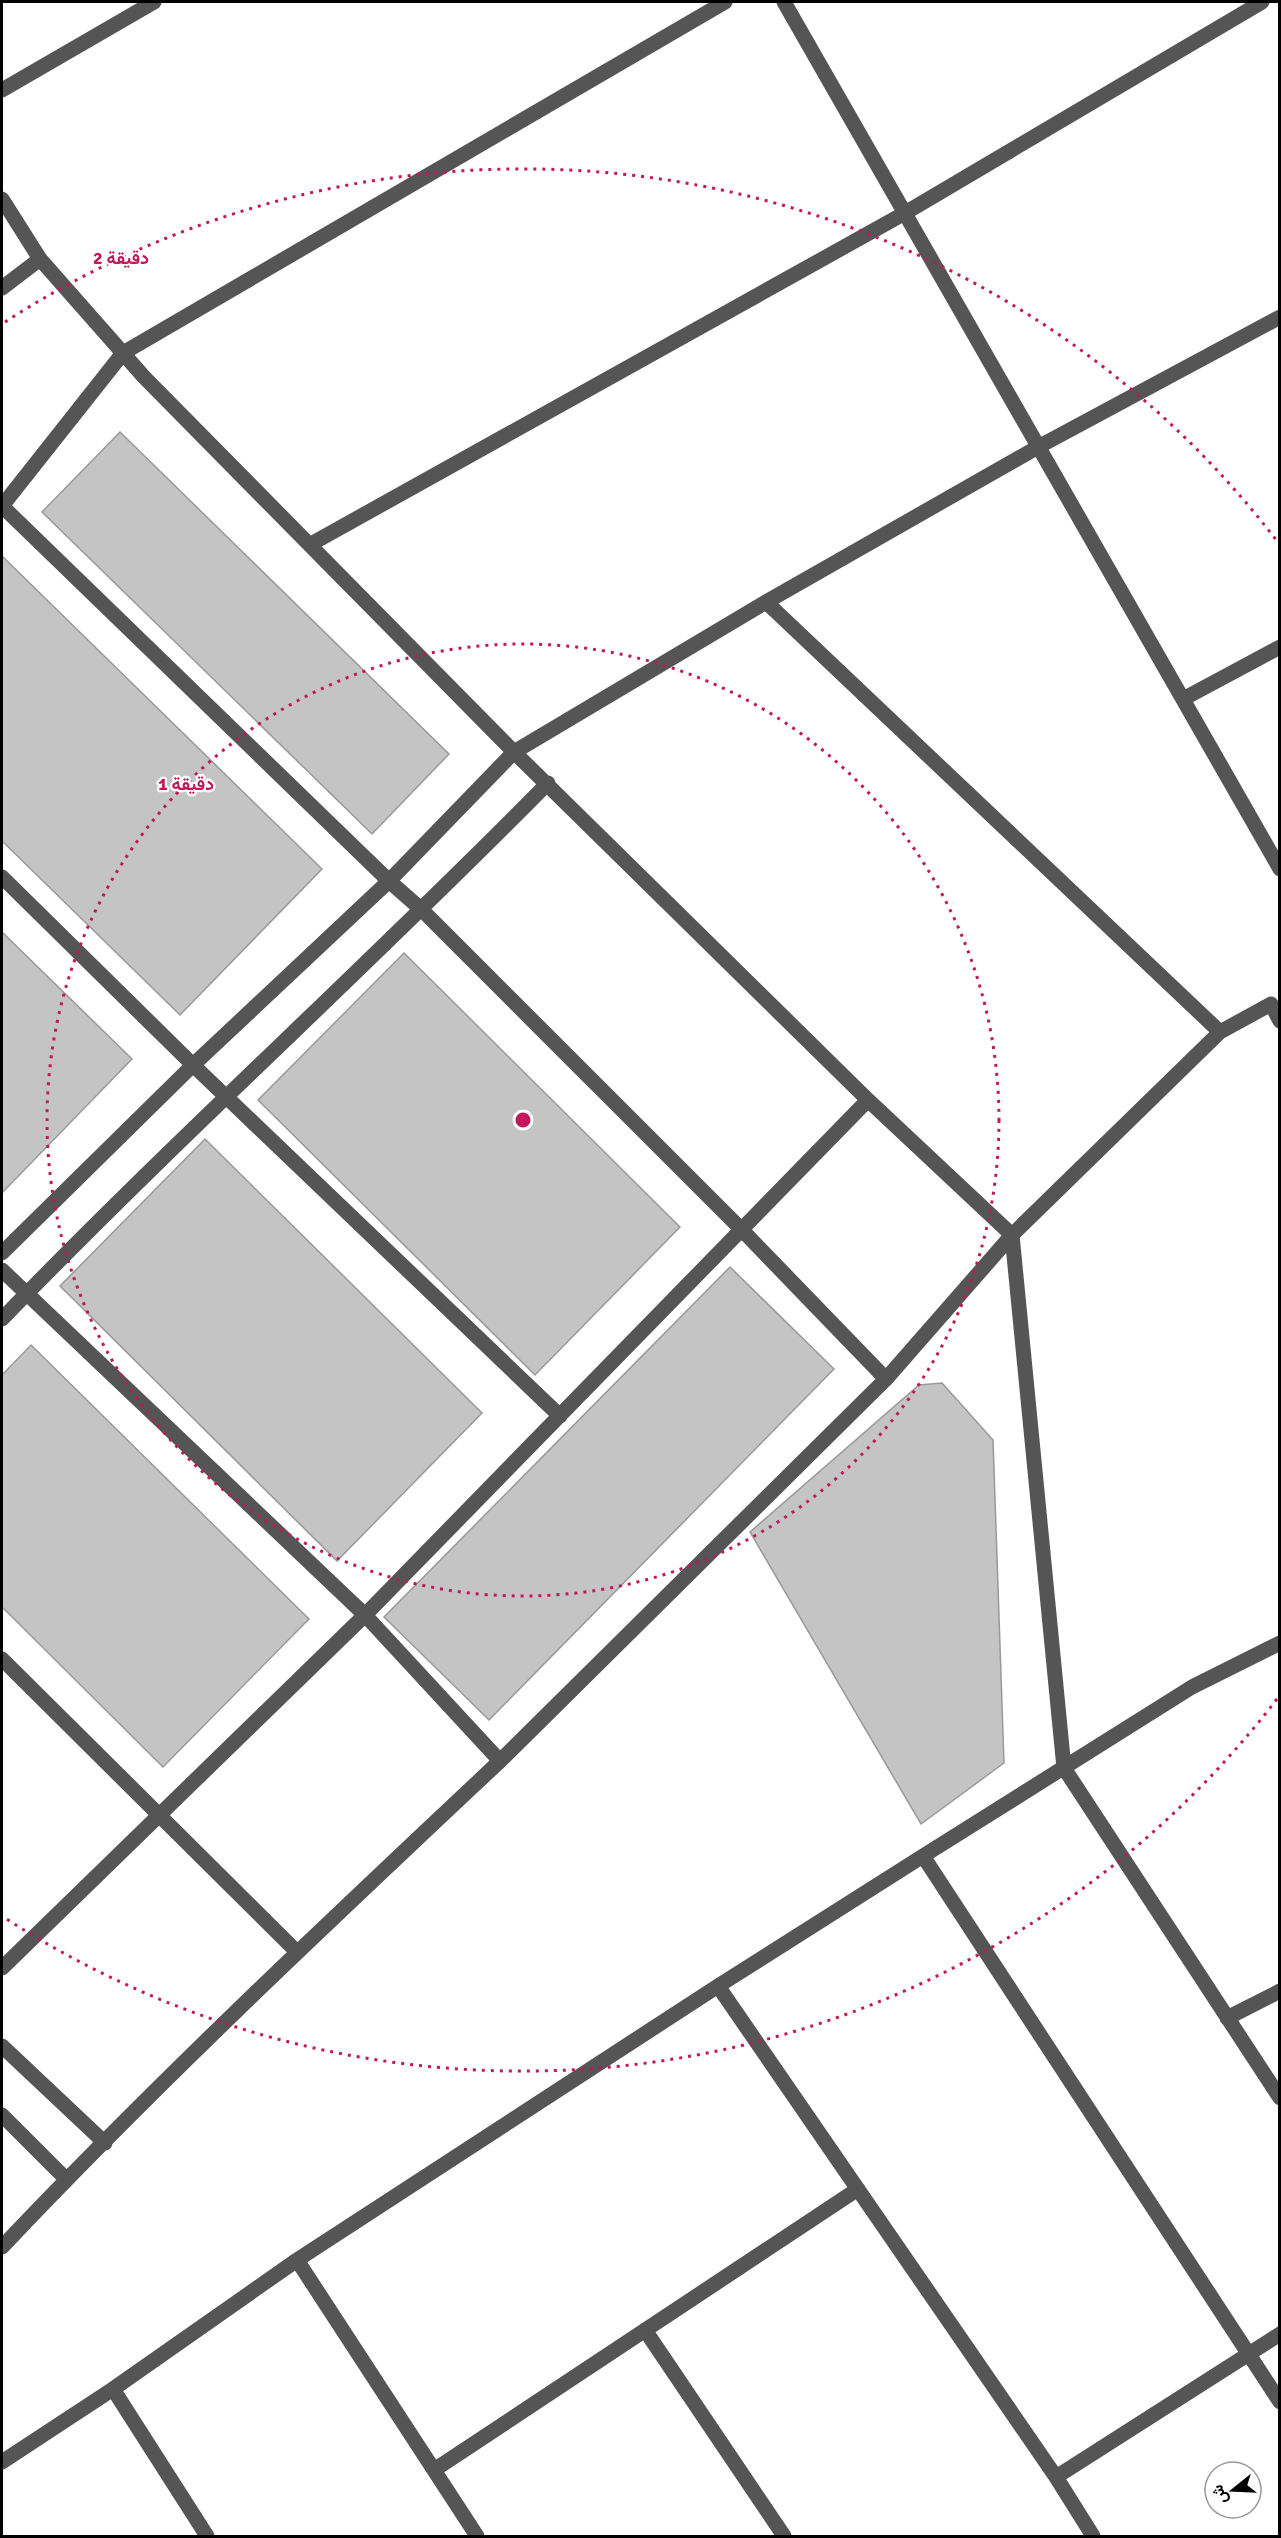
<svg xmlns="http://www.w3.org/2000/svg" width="1281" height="2538" viewBox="0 0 1281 2538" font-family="Signika,Vazirmatn,sans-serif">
<rect width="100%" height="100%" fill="#fff"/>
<path fill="#c4c4c4" stroke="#999" stroke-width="1.5" d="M120,432L449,754L372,834L42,512Z
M2,556L322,869L180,1015L2,841Z
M2,932L132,1059L2,1193Z
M404,953L680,1227L535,1375L258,1100Z
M205,1139L482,1413L337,1561L60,1286Z
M730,1267L834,1369L489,1720L384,1617Z
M31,1345L309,1619L163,1767L2,1607V1375Z
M942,1383L993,1440L1004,1763L921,1824L750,1532L919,1385Z"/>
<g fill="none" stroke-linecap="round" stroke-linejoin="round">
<path stroke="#555" stroke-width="15" d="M725,2L123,353L2,506L389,881L422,910L741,1229L886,1379L1012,1235L868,1100
M784,2L1280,869
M2,90L154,2
M2,199L40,259L144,377L514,752L868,1100L365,1615L2,1968
M2,288L40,259
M311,544L905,213L1262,2
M766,602L1220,1032
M1183,699L1280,647
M2,877L193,1065L560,1416
M1280,1021L1271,1004L1220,1032L1012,1235L1064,1768L1280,2098
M2,1253L193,1065L389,881L514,752L766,602L1038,447L1280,317
M2,1270L365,1615L500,1761C331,1920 161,2079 2,2247
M2,1319C179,1136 369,965 548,783
M1280,1643L1192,1687L923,1856L1280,2402
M2,1659L297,1952
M500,1761L886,1379
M923,1856L718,1986L1056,2477
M1227,2018L1280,1991
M2,2046L105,2143
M2,2115L66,2179
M297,2260L477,2536
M645,2330L784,2536
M2,2462L113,2389
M434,2470L858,2189
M207,2536L113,2389L297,2260L718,1986
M1093,2536L1056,2477L1280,2334"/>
</g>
<g fill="none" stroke="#c2185b" stroke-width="3" stroke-dasharray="3 6">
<circle cx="523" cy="1120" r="476"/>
<path d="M1277 1699A951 951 0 0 1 5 1918M5 322A951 951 0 0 1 1277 541"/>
</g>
<circle cx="523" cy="1120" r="9" fill="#c2185b" stroke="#fff" stroke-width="3"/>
<g font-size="18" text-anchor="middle" font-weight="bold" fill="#c2185b" stroke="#fff" stroke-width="4.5" stroke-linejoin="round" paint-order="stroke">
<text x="121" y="264">2 دقيقة</text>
<text x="186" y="790">1 دقيقة</text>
</g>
<rect width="1281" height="2538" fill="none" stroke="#000000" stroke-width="6"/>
<g transform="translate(1233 2490) rotate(252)"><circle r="28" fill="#ffffff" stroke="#999999" stroke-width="1.5"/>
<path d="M0-4.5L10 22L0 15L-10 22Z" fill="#000000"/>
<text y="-9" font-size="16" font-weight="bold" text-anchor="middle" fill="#000000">ش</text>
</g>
</svg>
